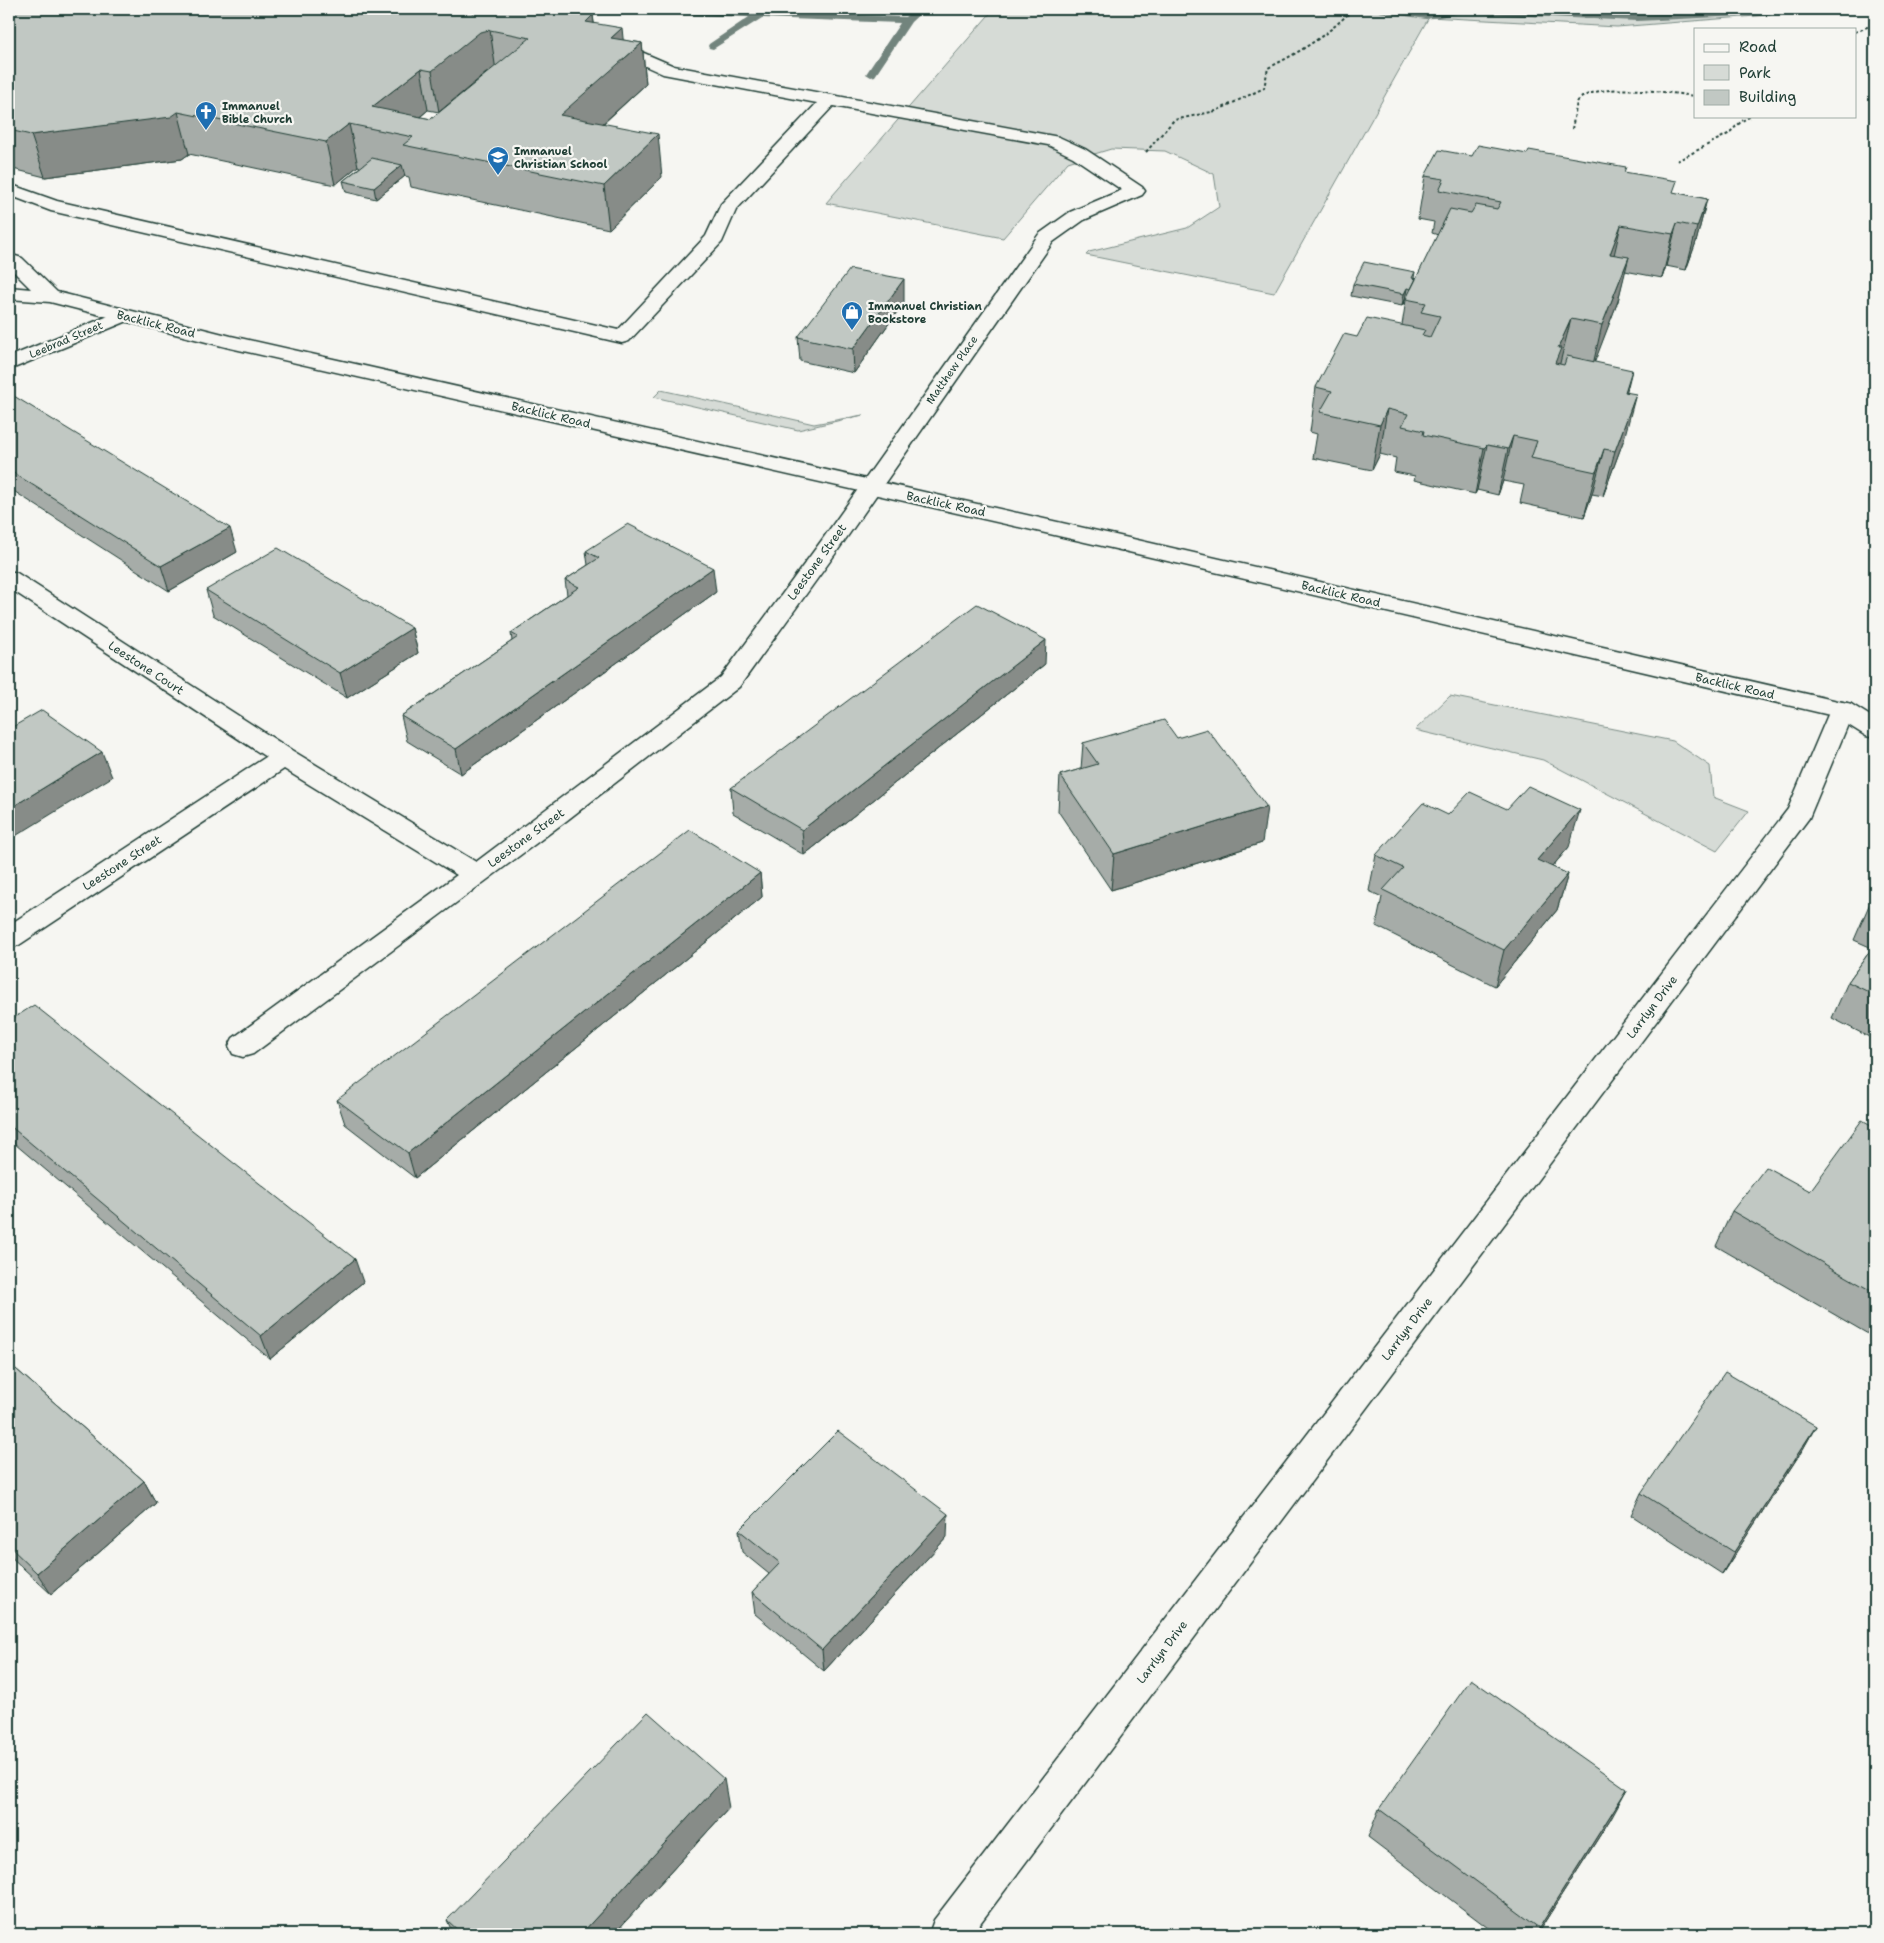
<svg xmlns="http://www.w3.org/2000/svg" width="1884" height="1943" viewBox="0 0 1884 1943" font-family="'Shantell Sans',sans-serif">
<rect width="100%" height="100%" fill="#f6f6f2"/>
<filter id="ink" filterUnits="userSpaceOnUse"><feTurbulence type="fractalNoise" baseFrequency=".02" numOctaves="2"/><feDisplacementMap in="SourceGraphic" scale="10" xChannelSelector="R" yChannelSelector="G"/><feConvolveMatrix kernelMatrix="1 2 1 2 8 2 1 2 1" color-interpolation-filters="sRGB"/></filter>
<g filter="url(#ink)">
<path fill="#d6dbd6" stroke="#7a8c85" d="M994,9H1844L1617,27L1429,17L1274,293L1086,255L1089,252L1187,228L1219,207L1214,174L1165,151L1111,149L1068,162L1003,238L826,203Z
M661,390L814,424L863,415L798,430L654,397Z
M1450,696L1673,741L1710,766L1713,797L1749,811L1717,851L1543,760L1415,730Z"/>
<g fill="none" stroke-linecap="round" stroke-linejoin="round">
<path fill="#72847d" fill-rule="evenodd" d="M639,9H692L905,17L914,9H925L911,22L875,76L871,77L866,74L900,23L762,18L713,49L709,48L708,46L709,44L749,17L643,13L639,12Z
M1375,9H1399L1426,13L1452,9H1503L1637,15L1765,9H1829L1824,12L1637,21L1463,13L1426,19L1380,12Z"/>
<g stroke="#1f3d34" stroke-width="3">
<path id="minor" d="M609,38L674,66L1059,137L1085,149L1142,187L1145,191L1142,195L1084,220L1053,242L838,550L739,687L566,821L253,1054L243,1057L233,1054L229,1046L233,1038L457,875L284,769L19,945L9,948V925L266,757L9,588V571L17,573L293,751L476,862L721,677L822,540L1039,234L1070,212L1122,190L1073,157L1048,145L833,106L736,210L722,242L629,341L622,343L51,211L9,195V184L57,201L618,330L706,236L721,204L817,103L663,74L603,47L601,43L603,39Z
M123,310L130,312L133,316L130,320L9,370V357Z
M1842,702L1851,704L1854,710L1809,818L972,1934H929L934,1920L1788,809L1830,710L1833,704Z"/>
</g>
<g stroke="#1f3d34" stroke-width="3">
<path id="major" d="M9,254L22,258L57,292L231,336L1133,539L1842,702L1851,704L1875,719V738L1866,736L1834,716L1133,553L230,348L50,302L9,299V287L31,289L9,267Z"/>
</g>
<path stroke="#1f3d34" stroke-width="2" stroke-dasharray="3 2.5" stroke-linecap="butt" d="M566,13L578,9
M1855,32L1875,24
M1572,129L1577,102C1593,80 1670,93 1695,96
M1146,152L1174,120L1216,111L1264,88L1268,68C1300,52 1328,35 1353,9
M1677,161L1728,134L1742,121L1751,116"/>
<use href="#minor" fill="#f6f6f2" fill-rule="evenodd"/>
<use href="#major" fill="#f6f6f2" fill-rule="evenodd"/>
</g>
<path fill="#a6aca8" stroke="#1f3d34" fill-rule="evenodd" d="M470,10L593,15L594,23L623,40L642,43L646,84L603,124L662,177L609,229L411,187L409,177L405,176L376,199L346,192L343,181L360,167L358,166L335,185L189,154L182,159L45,177L9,168V12ZM486,73H488L431,119L420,117L428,110L439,112Z
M1472,156L1624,172L1674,193L1707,199L1696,242L1686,270L1666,266L1662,278L1625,271L1618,301L1594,362L1626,392L1624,439L1603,496L1592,494L1584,517L1520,503L1524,485L1503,481L1498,495L1477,490L1475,494L1414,480L1415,476L1394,472L1396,458L1380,454L1372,470L1313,458L1317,434L1310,432L1316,387L1357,337L1402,325L1406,300H1405L1402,306L1351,296L1353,284L1415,272L1414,278L1416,279L1438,235L1432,233L1434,222L1418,219L1425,176Z
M904,302L854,373L800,361L798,337Z
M9,393L237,552L169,591L9,488Z
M586,551L716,592L461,774L407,741L401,716L512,641L511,633L567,595L565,580L588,565Z
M206,590L412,628L418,653L347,698L213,615Z
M1045,664L804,855L733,813L731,788Z
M1177,738L1262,843L1111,890L1058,811L1060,775L1081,769L1083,743Z
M1448,815L1569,847L1552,867L1568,874L1557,910L1495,986L1376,926L1382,897L1369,891L1376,855Z
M760,873L762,897L415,1178L345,1124L337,1100Z
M1875,896V1040L1832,1018L1848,982L1872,948L1854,940L1870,903Z
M9,1021L363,1282L270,1359L9,1139Z
M1875,1127V1338L1716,1246L1732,1211L1810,1191Z
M9,1363L144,1481L156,1503L51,1594L9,1555Z
M1816,1426L1803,1449L1722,1574L1631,1515L1641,1493Z
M739,1530L947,1537L824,1671L755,1614L752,1592L769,1574L742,1552Z
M729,1808L614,1934H453L447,1920Z
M1379,1809L1611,1818L1537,1934H1496L1368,1837Z"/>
<path fill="#878c88" stroke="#1f3d34" d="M593,15L598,56L586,22Z
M472,27L490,30L496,71L486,73L439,112L432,71Z
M622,28L625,58L642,43L646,84L566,157L560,115L611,38Z
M421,69L428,110L399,134L372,107Z
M178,112L189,154L182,159L45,177L31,135Z
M349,124L358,166L335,185L326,142Z
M658,134L662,177L609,229L604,186Z
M402,165L405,176L376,199L374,188Z
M1707,199L1696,242L1686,270L1697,227Z
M1677,223L1666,266L1662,278L1673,234Z
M1621,225L1611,268L1610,254Z
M1629,257L1618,301L1592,369L1602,325Z
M904,279V302L854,373L853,349Z
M1407,288L1405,300L1402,306L1404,294Z
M1571,319L1560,363L1555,376L1545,408L1558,348Z
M1632,370L1621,415L1625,392Z
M1636,394L1624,439L1603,496L1615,451Z
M1387,409L1380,454L1372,470L1380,425Z
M1513,436L1503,481L1498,495L1508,449Z
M1487,445L1477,490L1475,494L1484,448Z
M1604,449L1592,494L1584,517L1596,472Z
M230,528L237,552L169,591L161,566Z
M713,568L716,592L461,774L456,749Z
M412,628L418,653L347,698L340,673Z
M1046,640L1045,664L804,855L802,830Z
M102,752L112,777L9,840V809Z
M1267,807L1262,843L1111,890L1114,854Z
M1580,810L1569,847L1527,896L1537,860Z
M760,873L762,897L415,1178L408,1153Z
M1568,874L1557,910L1495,986L1504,950Z
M355,1259L363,1282L270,1359L261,1336Z
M1816,1426L1803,1449L1722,1574L1734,1552Z
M144,1481L156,1503L51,1594L37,1573Z
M948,1514L947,1537L824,1671L822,1650Z
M724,1779L729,1808L614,1934H581Z
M1627,1789L1611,1818L1537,1934H1535Z"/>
<path fill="#c1c8c3" stroke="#1f3d34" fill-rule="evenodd" d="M29,9H469L472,13L497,9H556L593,15L586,22L622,28L611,38L642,43L560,115L658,134L604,186L403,145L413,137L349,124L326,142L178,112L171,117L31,135L9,130V12ZM490,30L530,38L431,119L372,107L421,69L432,71L480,32Z
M479,9H497L472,13L470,10Z
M1478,145L1527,154L1529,150L1626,167L1624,172L1677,181L1673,192L1707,199L1697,227L1677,223L1673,234L1621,225L1610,254L1629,257L1602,325L1571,319L1558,348H1561L1555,363L1564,365L1567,356L1632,370L1625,392L1636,394L1615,451L1604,449L1596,472L1531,458L1537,441L1513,436L1508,449L1487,445L1484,448L1423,435L1424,431L1402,426L1408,414L1387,409L1380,425L1320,412L1332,391L1316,387L1344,334L1357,337L1367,318L1425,330L1422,335L1430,337L1440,316L1421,312L1426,303L1406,299L1450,209L1471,213L1476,205L1497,209L1501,202L1439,190L1444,179L1425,176L1439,150L1472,156Z
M372,158L402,165L374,188L343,181Z
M1364,262L1415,272L1412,278L1416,279L1411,289L1407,288L1404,294L1353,284Z
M850,269L904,279L853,349L798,337Z
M9,393L230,528L161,566L9,470Z
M628,524L713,568L456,749L401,716L518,637L511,633L579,587L565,580L599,558L586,551Z
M278,548L412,628L340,673L206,590Z
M977,604L1046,640L802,830L731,788Z
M42,710L102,752L9,809V729Z
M1164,720L1177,738L1207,729L1267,807L1114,854L1060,775L1098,764L1083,743Z
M1528,786L1580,810L1537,860L1568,874L1504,950L1383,890L1403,868L1376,855L1423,803L1448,815L1470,792L1507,809Z
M690,830L760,873L408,1153L337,1100Z
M1875,896V906L1870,903Z
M1875,944V995L1848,982Z
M34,1005L355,1259L261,1336L9,1125V1021Z
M1862,1120L1875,1127V1293L1732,1211L1766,1167L1810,1191Z
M9,1363L144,1481L37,1573L9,1546Z
M1725,1372L1816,1426L1734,1552L1641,1493Z
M838,1431L948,1514L822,1650L752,1592L780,1563L739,1530Z
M1471,1679L1627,1789L1539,1928L1379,1809Z
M648,1712L724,1779L581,1934H462L447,1920Z"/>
</g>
<defs>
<g id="church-pin" transform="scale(1.125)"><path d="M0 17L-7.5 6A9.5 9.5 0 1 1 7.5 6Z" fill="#1f6fb2" stroke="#f6f6f2"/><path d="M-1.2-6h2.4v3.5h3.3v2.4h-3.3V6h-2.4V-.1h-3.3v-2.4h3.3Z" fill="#fff"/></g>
<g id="school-pin" transform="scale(1.125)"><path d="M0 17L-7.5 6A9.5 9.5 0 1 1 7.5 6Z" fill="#1f6fb2" stroke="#f6f6f2"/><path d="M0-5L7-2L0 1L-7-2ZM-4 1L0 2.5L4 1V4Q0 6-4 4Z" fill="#fff"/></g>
<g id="shop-pin" transform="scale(1.125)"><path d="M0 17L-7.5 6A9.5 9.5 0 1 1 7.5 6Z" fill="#1f6fb2" stroke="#f6f6f2"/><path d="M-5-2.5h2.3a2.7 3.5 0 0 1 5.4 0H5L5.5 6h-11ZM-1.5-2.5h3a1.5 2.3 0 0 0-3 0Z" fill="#fff"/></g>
</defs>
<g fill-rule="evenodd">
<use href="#church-pin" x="206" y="112"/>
<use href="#school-pin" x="498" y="157"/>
<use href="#shop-pin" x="852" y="312"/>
</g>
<g text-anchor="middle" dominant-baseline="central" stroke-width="4.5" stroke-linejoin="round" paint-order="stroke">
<g font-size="11" font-weight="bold" fill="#1f3d34" stroke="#f6f6f2" text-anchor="start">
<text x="222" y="106">Immanuel<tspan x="222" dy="13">Bible Church</tspan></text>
<text x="514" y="151">Immanuel<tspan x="514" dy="13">Christian School</tspan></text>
<text x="868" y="306">Immanuel Christian<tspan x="868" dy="13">Bookstore</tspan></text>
</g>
<g font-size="11" fill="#1f3d34" stroke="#f6f6f2">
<text transform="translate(66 340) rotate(-23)">Leebrad Street</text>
<text transform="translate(952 370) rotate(-55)">Matthew Place</text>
</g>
<g font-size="12" fill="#1f3d34" stroke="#f6f6f2">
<text transform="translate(156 324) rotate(14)">Backlick Road</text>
<text transform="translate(551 415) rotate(13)">Backlick Road</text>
<text transform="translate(946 504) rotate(12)">Backlick Road</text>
<text transform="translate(817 562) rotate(-54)">Leestone Street</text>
<text transform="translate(1341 594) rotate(13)">Backlick Road</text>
<text transform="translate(146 668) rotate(33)">Leestone Court</text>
<text transform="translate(1735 686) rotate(13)">Backlick Road</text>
<text transform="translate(526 838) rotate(-36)">Leestone Street</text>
<text transform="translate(122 863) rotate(-33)">Leestone Street</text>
<text transform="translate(1652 1007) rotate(-53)">Larrlyn Drive</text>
<text transform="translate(1407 1329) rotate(-53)">Larrlyn Drive</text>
<text transform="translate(1162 1652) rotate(-53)">Larrlyn Drive</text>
</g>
</g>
<rect width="1884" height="1943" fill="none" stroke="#f6f6f2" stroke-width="30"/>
<rect x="15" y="15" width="1854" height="1913" fill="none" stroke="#1f3d34" stroke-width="2" filter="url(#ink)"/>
<rect x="1694" y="28" width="162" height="90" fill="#f6f6f2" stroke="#a0aca6"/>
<rect x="1704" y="44" width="25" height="8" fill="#f6f6f2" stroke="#a0aca6"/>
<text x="1739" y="52" font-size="15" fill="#1f3d34">Road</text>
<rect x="1704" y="65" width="25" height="15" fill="#d6dbd6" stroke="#a0aca6"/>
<text x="1739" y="78" font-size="15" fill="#1f3d34">Park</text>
<rect x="1704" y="90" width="25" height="15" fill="#c1c8c3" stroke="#a0aca6"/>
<text x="1739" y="102" font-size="15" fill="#1f3d34">Building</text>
</svg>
